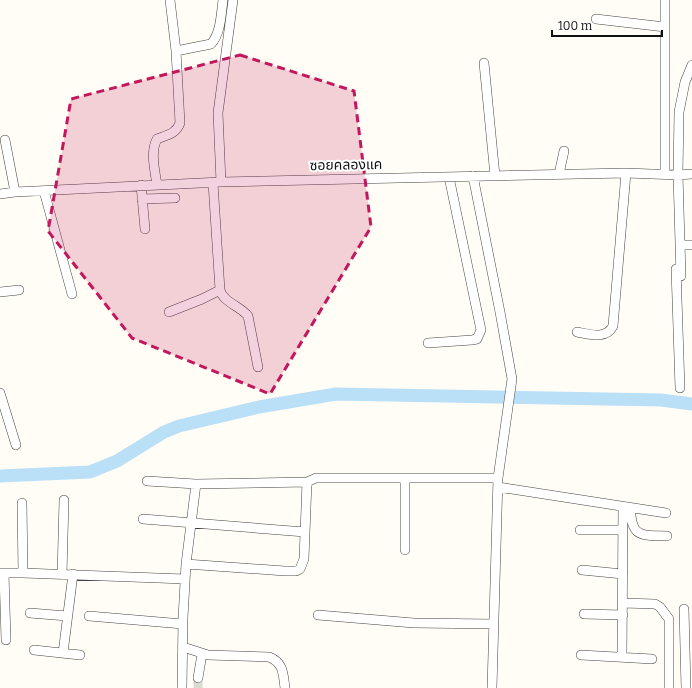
<svg xmlns="http://www.w3.org/2000/svg" width="692" height="688" viewBox="0 0 692 688" font-family="Bitter,'Noto Sans Thai',serif">
<rect width="100%" height="100%" fill="#fffdf5"/>
<g fill="none" stroke-linecap="round" stroke-linejoin="round">
<path stroke="#b9e0f7" stroke-width="13" d="M0,476L90,472L117,461L164,432L179,426L259,407L336,394L661,400L692,404"/>
<path stroke="#dbdad3" stroke-width="9" stroke-dasharray="9 4.5" stroke-linecap="butt" d="M198,688V678"/>
<g stroke="#444" stroke-width="10">
<path id="minor" d="M596,19L665,27
M176,51L211,44C221,33 221,14 223,0
M484,63L495,176
M5,140L15,192
M559,174L564,151
M665,174V0
M473,176L500,312L512,379L498,478L492,688
M221,182L218,113L233,0
M213,183L220,290C223,302 240,306 248,316L258,367
M141,185L145,229
M157,185C155,171 150,152 157,139C167,135 176,134 180,123L176,51L170,0
M44,191L72,294
M0,194L15,192L221,182L626,173L678,175L692,174
M142,199L175,198
M681,245H692
M676,269L680,388
M681,276L678,175L679,112L685,82L692,65
M0,292L19,290
M169,312L202,299L220,290
M577,332C589,334 606,340 613,326L626,173
M428,343L472,340L477,339L481,330L449,177
M0,393L16,445
M405,478V550
M147,481L196,484L307,482L316,478H498
M498,487L666,513
M22,503L23,573
M630,508C631,514 631,522 634,527C638,538 657,535 667,536
M143,519L305,532
M580,530H623
M186,564L285,571H296L300,569L304,559L307,482
M582,570L623,574
M0,573H23L185,579
M4,573L6,640
M62,575L64,500
M623,603L655,604L660,607L669,619V688
M684,609L686,688
M30,613L67,616
M584,614L623,615
M318,615L414,623L494,624
M89,616L183,624
M183,647L208,655L269,657C284,663 283,674 285,688
M34,650L80,655
M63,653L73,574
M581,655L652,659
M622,657L623,507
M198,678L202,654
M182,688L183,618L186,564L196,484"/>
</g>
<use href="#minor" stroke="#fff" stroke-width="9"/>
</g>
<path fill="#c2185b" fill-opacity="0.2" stroke="#c2185b" stroke-width="3" stroke-dasharray="8 5" stroke-linejoin="round" d="M240,55L354,91L371,227L270,394L132,338L48,231L71,99Z"/>
<g text-anchor="middle" dominant-baseline="central" stroke-width="4" stroke-linejoin="round" paint-order="stroke">
<g font-size="14" fill="#111" stroke="#fff">
<text transform="translate(346 165) rotate(-1)">ซอยคลองแค</text>
</g>
</g>
<path d="M552 30v6h110v-6" fill="none" stroke="#111111" stroke-width="2"/>
<text x="558" y="30" font-size="12" fill="#111111" stroke="#ffffff" stroke-width="3" paint-order="stroke">100 m</text>
</svg>
